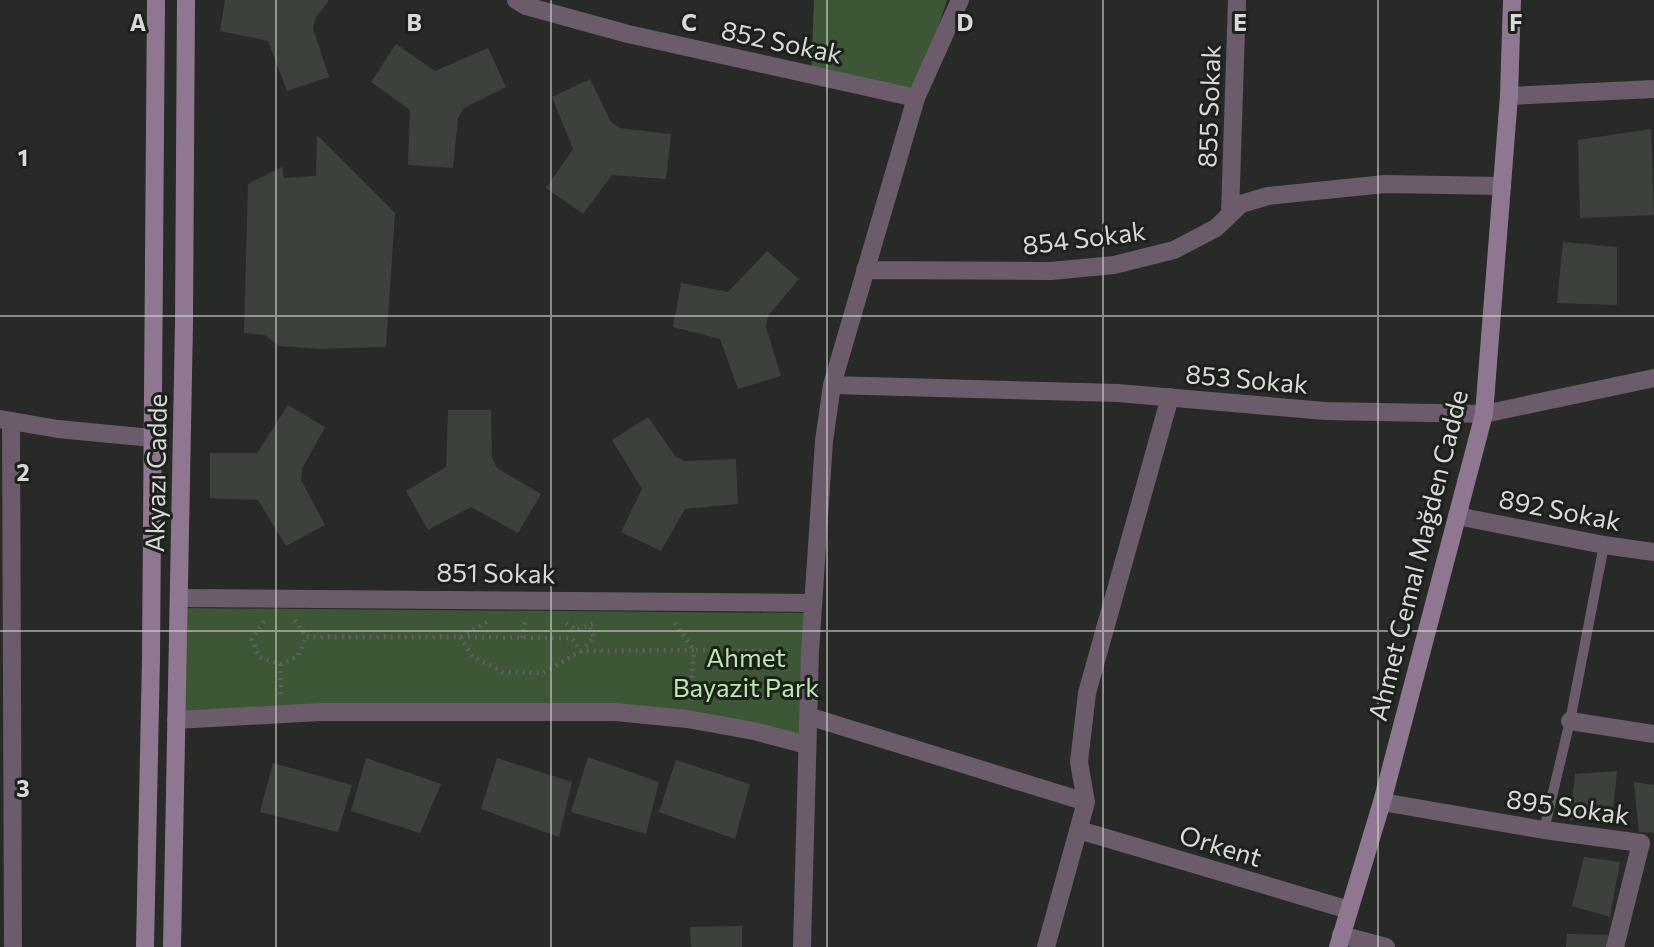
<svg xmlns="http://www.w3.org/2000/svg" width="1654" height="947" viewBox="0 0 1654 947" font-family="Commissioner,sans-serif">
<rect width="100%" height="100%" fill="#272a26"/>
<path fill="#3d5736" d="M814,0H947L916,98L811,75Z
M175,608L811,613L807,745L687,719L175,715Z"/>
<path fill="#3d413c" d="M225,0H329L316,17L313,28L329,77L287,91L268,41L220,31Z
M396,44L435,71L488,48L506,87L464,108L458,118L453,168L408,165L410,110L371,82Z
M590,79L611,122L620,128L671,134L666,179L612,175L583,214L546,188L573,149L552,97Z
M1651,129L1654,215L1580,218L1578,140Z
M317,135L395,213L386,347L318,349L279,346L265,335L244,333L248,184L282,167L284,178L316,176Z
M1563,242L1617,247V305L1557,303Z
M767,251L799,279L768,316L766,327L781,376L738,389L720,339L673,327L681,283L728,292Z
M288,405L325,427L302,469L301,480L325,525L286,546L258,500L210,498V453H257Z
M448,410H491L492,458L497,468L541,494L518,533L471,507L428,530L406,491L446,467Z
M648,417L675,456L685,461L736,459L738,504L685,509L661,551L621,532L642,489L612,440Z
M588,757L659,782L646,834L571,812Z
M366,758L441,784L420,833L351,811Z
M497,758L572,782L559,837L481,809Z
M676,760L750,784L735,839L659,812Z
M273,763L352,785L338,832L260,812Z
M1617,771L1612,820H1570L1575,774Z
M1634,782L1654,785V833L1639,832Z
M1584,857L1620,862L1610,917L1572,906Z
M742,926V947H691L690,927Z
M1567,934L1608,935L1607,947H1566Z"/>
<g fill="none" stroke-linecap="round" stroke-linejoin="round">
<path stroke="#5d605c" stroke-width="4.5" stroke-dasharray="2 5" stroke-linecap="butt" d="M295,620L306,637H460L487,622
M264,621L252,639L259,657L280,664L298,656L306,637
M566,623L576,630L595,623
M675,623L694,650L788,652
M460,637L473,657L503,672L543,673L581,651L694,650L690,700
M461,637L571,638L581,651L594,638L590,627
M522,638L525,622
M280,664L281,695"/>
<path stroke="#6b5b6b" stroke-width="10" d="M1544,830L1570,721L1604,545"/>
<path stroke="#6b5b6b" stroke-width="18" d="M516,0L526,6L628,34L916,98
M1509,96L1654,89
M1230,214L1237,0
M865,270L1051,271L1114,265L1174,250L1216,228L1241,204L1268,196L1385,184L1502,186
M832,385L1118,393L1325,411L1484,414L1654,378
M0,419L58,429L152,438
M11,421L13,947
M1457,516L1604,545L1654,552
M179,598L813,603
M808,716L1086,802
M176,720L320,712H615L687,719L754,731L807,745
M1570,721L1654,734
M1382,802L1544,830L1641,843L1615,947
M1079,830L1349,910
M1341,935L1386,947
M802,947L810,652L824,441L832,385L916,98L960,0
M1046,947L1086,802L1079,762L1087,693L1170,397"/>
<path stroke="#907791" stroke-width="18" d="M145,947L151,658L156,0
M172,947L184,323L186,0
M1338,947L1382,802L1484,414L1509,96L1512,0"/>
</g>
<path fill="none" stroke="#d8dad7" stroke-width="2" stroke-opacity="0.55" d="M276,0V947M551,0V947M827,0V947M1103,0V947M1378,0V947M0,316H1654M0,631H1654"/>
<g text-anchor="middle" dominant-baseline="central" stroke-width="6" stroke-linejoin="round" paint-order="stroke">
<g font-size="26" fill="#d8dad7" stroke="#1d211c">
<text transform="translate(782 41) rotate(12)">852 Sokak</text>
<text transform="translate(1208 106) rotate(-88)">855 Sokak</text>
<text transform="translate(1084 237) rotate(-7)">854 Sokak</text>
<text transform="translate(1247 378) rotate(5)">853 Sokak</text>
<text transform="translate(155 473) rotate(-89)">Akyazı Cadde</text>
<text transform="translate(1560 509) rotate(11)">892 Sokak</text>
<text transform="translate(1417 555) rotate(-76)">Ahmet Cemal Mağden Cadde</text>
<text transform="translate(496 572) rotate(1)">851 Sokak</text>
<text transform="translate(1568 806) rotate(8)">895 Sokak</text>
<text transform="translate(1221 845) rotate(17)">Orkent</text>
</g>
<g font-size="26" fill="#b8eaa9" stroke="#1d211c">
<text x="746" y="656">Ahmet<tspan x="746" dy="30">Bayazit Park</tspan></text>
</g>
</g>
<g font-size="23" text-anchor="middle" font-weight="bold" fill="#d8dad7" stroke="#1d211c" stroke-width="6" stroke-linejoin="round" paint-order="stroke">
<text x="138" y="31">A</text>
<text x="414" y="31">B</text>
<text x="689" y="31">C</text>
<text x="965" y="31">D</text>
<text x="1240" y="31">E</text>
<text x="1516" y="31">F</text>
<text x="23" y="166">1</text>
<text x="23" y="481">2</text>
<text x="23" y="797">3</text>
</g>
</svg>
